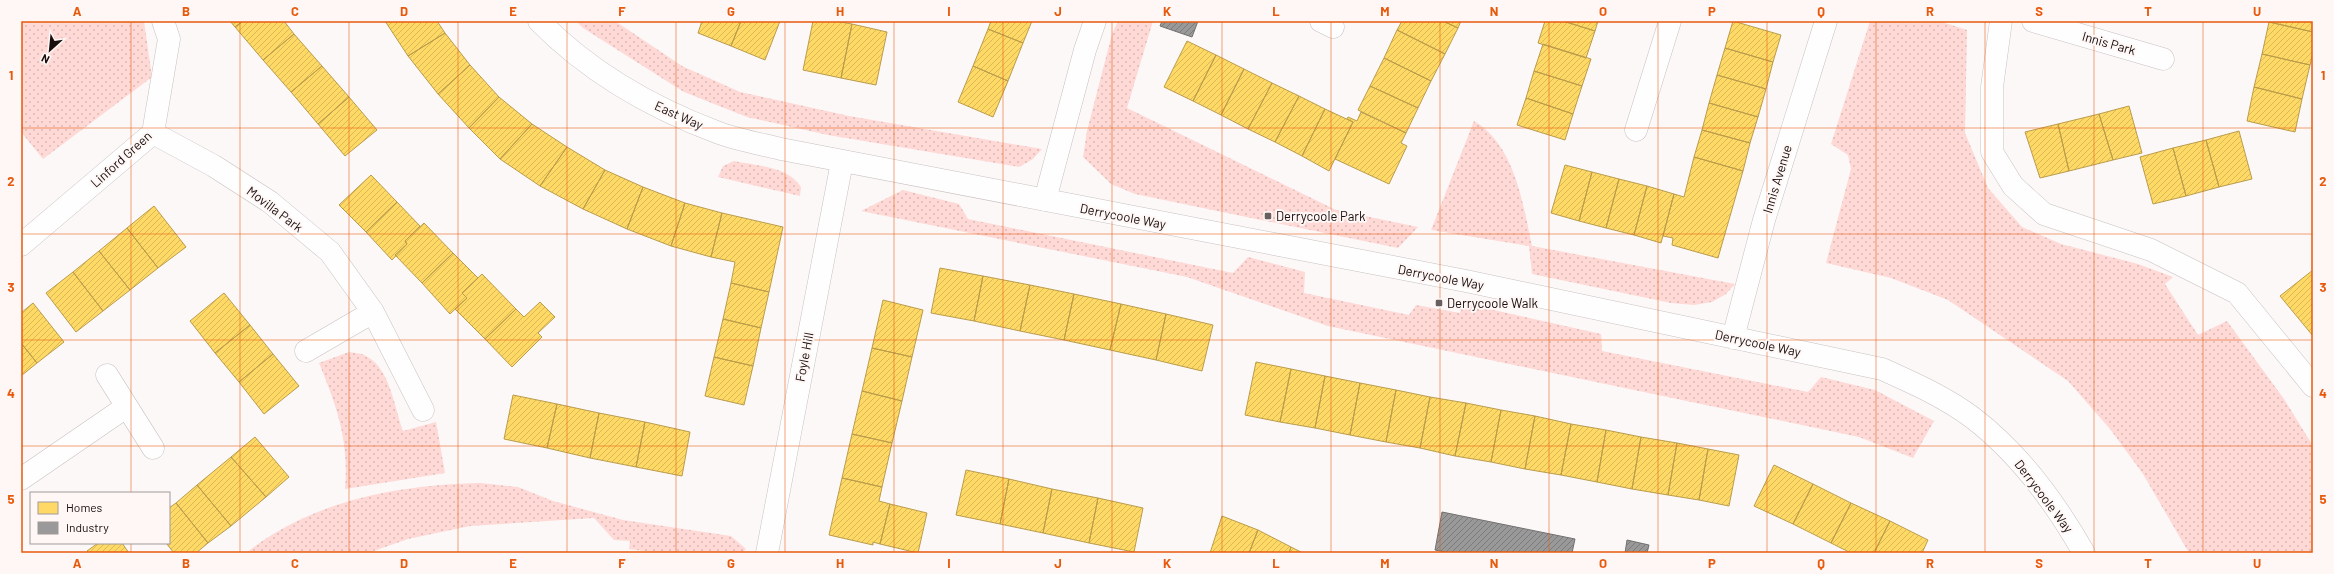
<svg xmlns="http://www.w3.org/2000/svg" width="2334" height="574" viewBox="0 0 2334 574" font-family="Barlow,sans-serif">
<defs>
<pattern id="grass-dots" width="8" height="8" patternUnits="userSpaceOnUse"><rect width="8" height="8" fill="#fed9d6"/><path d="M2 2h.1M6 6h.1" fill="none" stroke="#d9b9b6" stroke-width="1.8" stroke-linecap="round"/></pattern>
<pattern id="homes-hatch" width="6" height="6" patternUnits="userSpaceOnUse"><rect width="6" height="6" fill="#ffd966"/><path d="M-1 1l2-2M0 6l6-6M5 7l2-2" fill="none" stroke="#dab957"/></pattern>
<pattern id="industry-hatch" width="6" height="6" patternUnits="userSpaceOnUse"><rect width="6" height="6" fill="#999"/><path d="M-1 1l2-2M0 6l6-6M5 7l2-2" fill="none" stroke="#7c7b7b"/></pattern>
</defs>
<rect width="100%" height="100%" fill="#fcf8f8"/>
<path fill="url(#grass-dots)" d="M21,21H144L152,77L43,159L21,132Z
M576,21H615L682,66L740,92L849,116L1042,149L1033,159L1019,167L828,135L747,117L684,92L583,28Z
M1118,21H1153L1127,108L1336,210L1418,227L1398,248L1135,194L1111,184L1083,157L1087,131L1112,34Z
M1870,21H1939L1967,30L1965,133L1988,188L2022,227L2061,244L2138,264L2173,277L2165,284L2198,335L2227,321L2284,399L2313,446V553H2189L2143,474L2110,429L2068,381L1948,300L1891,278L1826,263L1851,169L1848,155L1831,144Z
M1474,121C1515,145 1523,204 1532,246L1735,284L1726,294L1712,302L1694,305L1671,303L1532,274L1529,246L1431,230Z
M734,161C757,166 788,166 801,187L800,196L718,177L723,166Z
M903,190L959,204L968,219L1233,273L1248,257L1305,272L1304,293L1409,315L1416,305L1460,313L1462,303L1601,334L1602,351L1808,392L1821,377L1875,390L1934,421L1913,458L1859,437L1328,326L1187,277L861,211Z
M349,352C353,353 360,353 364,355C390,366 394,407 403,431L436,422L445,473L345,489C349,440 337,407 319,363Z
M481,483L518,487L553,501L623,520L731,536L746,549L742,553H659L629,549L630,541L614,540L594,518L470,526L408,539L368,553H246C313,500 398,485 481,483Z"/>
<path fill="url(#homes-hatch)" stroke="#ba9c4b" d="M230,21H243L235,27Z
M243,21H284L294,34L263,60L235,27Z
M385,21H437L445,33L408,56Z
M702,21H741L731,46L698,33Z
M741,21H780L765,60L731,46Z
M813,21H835L852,24L841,78L803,70Z
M991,21H1032L1023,43L988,29Z
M1402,21H1443L1458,28L1445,54L1397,30Z
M1443,21H1461L1458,28Z
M1545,21H1563L1595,31L1586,58L1538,43Z
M1563,21H1598L1595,31Z
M1733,21L1781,35L1773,62L1725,48Z
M2313,21V32L2269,22V21Z
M2269,22L2313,32V52L2310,65L2262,54Z
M852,24L887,32L876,85L841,78Z
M988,29L1023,43L1008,81L973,66Z
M1397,30L1445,54L1431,81L1384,58Z
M445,33L470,65L438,94L408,56Z
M294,34L322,66L291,92L263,60Z
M1187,41L1216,55L1193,101L1164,87Z
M1543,44L1591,59L1582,86L1534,71Z
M1725,48L1773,62L1766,89L1717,75Z
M2262,54L2310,65L2302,99L2254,87Z
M1216,55L1244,69L1221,115L1193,101Z
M1384,58L1431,81L1418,108L1370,86Z
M470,65L499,97L469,128L438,94Z
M322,66L349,97L318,124L291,92Z
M973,66L1008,81L993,117L958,102Z
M1244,69L1272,83L1248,129L1221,115Z
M1534,71L1582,86L1573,114L1526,98Z
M1717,75L1766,89L1758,117L1709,103Z
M1272,83L1299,96L1275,142L1248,129Z
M1370,86L1418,108L1406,133L1358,110Z
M2254,87L2302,99L2295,132L2247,121Z
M1299,96L1325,109L1302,156L1275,142Z
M349,97L377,130L345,156L318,124Z
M499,97L532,124L500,159L469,128Z
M1526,98L1573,114L1565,140L1517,125Z
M1709,103L1758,117L1750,143L1702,130Z
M2129,106L2142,153L2113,160L2099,114Z
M1325,109L1353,122L1329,171L1302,156Z
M1361,112L1406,133L1401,143L1407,146L1389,184L1335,159L1353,122L1347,119L1348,117L1357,121Z
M2099,114L2113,160L2069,171L2058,124Z
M532,124L567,147L540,186L500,159Z
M2058,124L2069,171L2040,178L2025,132Z
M1702,130L1750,143L1743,171L1694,157Z
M2239,131L2252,179L2219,187L2206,140Z
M2206,140L2219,187L2186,196L2173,148Z
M567,147L605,170L583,209L540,186Z
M2173,148L2186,196L2153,204L2140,157Z
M1694,157L1743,171L1718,258L1672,245L1673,238L1663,236L1674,194L1684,197Z
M1565,165L1592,172L1579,221L1551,213Z
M605,170L643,187L627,229L583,209Z
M1592,172L1619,179L1606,228L1579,221Z
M371,175L397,202L366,232L339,205Z
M1619,179L1647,186L1634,235L1606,228Z
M1647,186L1674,194L1661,243L1634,235Z
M643,187L685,203L671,246L627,229Z
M397,202L420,226L405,241L407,244L392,260L366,232Z
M685,203L722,213L711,257L671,246Z
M154,206L186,247L158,268L127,228Z
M722,213L783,227L769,292L731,283L735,262L711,257Z
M424,223L453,253L422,283L395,255L407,244L405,241Z
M127,228L158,268L130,290L99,251Z
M99,251L130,290L103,311L73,272Z
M453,253L478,278L462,293L467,298L450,314L422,283Z
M940,268L983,276L974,321L931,313Z
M2313,270V336L2280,296Z
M73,272L103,311L76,332L46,293Z
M482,274L516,309L485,339L455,309L467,298L462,293Z
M983,276L1030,285L1020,331L974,321Z
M731,283L769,292L761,328L723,319Z
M1030,285L1074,294L1064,340L1020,331Z
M224,293L250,325L215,353L190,321Z
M1074,294L1121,304L1110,350L1064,340Z
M883,300L923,310L912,357L872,348Z
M540,302L555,317L538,333L542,337L512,367L485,339L516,309L524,317Z
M33,303L64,342L37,363L21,343V313Z
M1121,304L1166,314L1156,360L1110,350Z
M1166,314L1213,325L1202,371L1156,360Z
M723,319L761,328L753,366L714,357Z
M250,325L273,354L239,382L215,353Z
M21,343L37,363L21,376Z
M872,348L912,357L902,401L862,391Z
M273,354L299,386L264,414L239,382Z
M714,357L753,366L744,405L705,396Z
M1256,362L1291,369L1280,422L1245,415Z
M1291,369L1325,376L1315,428L1280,422Z
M1325,376L1360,383L1350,435L1315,428Z
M1360,383L1396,390L1386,442L1350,435Z
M1396,390L1430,397L1420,448L1386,442Z
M862,391L902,401L892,443L852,434Z
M513,395L557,404L547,448L504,439Z
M1430,397L1466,403L1455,456L1420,448Z
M1466,403L1501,410L1491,462L1455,456Z
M557,404L599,413L590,458L547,448Z
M1501,410L1535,416L1525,469L1491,462Z
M599,413L645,422L636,467L590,458Z
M1535,416L1571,424L1561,475L1525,469Z
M645,422L690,432L682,476L636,467Z
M1571,424L1606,430L1597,482L1561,475Z
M1606,430L1641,437L1632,489L1597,482Z
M852,434L892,443L882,487L842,478Z
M255,437L289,477L266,497L231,457Z
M1641,437L1677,443L1668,495L1632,489Z
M1677,443L1708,449L1699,500L1668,495Z
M1708,449L1739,455L1729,506L1699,500Z
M231,457L266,497L231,526L197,485Z
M1774,465L1813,484L1793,524L1754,506Z
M966,470L1009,479L1000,524L956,515Z
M842,478L882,487L879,501L890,504L880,544L873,542V545L829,535Z
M1009,479L1052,489L1043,533L1000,524Z
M1813,484L1851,503L1831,543L1793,524Z
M197,485L231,526L208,543L176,503Z
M1052,489L1098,498L1089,543L1043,533Z
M1098,498L1143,508L1134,552L1089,543Z
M176,503L208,543L196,553H174L166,543H169V508Z
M1851,503L1890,521L1874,553H1851L1831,543Z
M890,504L927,513L918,553L880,544Z
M1222,516L1258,530L1249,553H1210Z
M1890,521L1928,540L1922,553H1874Z
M1258,530L1291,547L1289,553H1249Z
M98,543H122L129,553H89L87,551Z
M1291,547L1303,553H1289Z"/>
<path fill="url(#industry-hatch)" stroke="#726f6f" d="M1162,21H1198L1192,37L1160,26Z
M1442,512L1575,539L1572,553H1450L1435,550Z
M1627,540L1649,545L1647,553H1625Z"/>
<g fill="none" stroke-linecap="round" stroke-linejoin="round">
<g stroke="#c9c1c0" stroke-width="23">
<path id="minor" d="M539,21C590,73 652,108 719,133C739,140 761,144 781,149L1466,281L1882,369C1913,383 1945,397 1973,418C2020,454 2055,502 2084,553
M1321,21L1333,27
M2001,21L1992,87V152L2013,186L2044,214L2151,250L2237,293L2313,386
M2033,21L2163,59
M1636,130L1670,21
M153,133L214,166L270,202L330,252L373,312L423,410
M1045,200L1085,50L1095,21
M21,245L153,133L169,39L163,21
M1733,338L1764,220L1826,21
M306,351L373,312
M107,375L153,448
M21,479L126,407
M767,553L842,162"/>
</g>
<use href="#minor" stroke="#fffefe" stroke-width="22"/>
</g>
<path fill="none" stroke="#e8590c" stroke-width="1" stroke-opacity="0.55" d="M131,21V493M240,21V553M349,21V553M458,21V553M567,21V553M676,21V553M785,21V553M894,21V553M1003,21V553M1112,21V553M1222,21V553M1331,21V553M1440,21V553M1549,21V553M1658,21V553M1767,21V553M1876,21V553M1985,21V553M2094,21V553M2203,21V553M21,128H2313M21,234H2313M21,340H2313M21,446H2313M131,543V553"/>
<g fill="#685f5f" stroke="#fef7f6" stroke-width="1.5">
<rect x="1264" y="212" width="8" height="8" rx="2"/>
<rect x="1435" y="299" width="8" height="8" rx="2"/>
</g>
<g text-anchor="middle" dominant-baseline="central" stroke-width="4" stroke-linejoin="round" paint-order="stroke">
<g font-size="13" fill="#180d0c" stroke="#fef7f6">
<text transform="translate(2109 43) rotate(16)">Innis Park</text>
<text transform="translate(679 115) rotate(24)">East Way</text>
<text transform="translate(121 159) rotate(-42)">Linford Green</text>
<text transform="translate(1777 179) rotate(-73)">Innis Avenue</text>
<text transform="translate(275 209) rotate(37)">Movilla Park</text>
<text transform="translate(1123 216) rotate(11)">Derrycoole Way</text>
<text transform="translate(1441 277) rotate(11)">Derrycoole Way</text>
<text transform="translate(1758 343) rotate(12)">Derrycoole Way</text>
<text transform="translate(804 357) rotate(-79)">Foyle Hill</text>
<text transform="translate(2044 496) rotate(53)">Derrycoole Way</text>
</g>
<g font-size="13" fill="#180d0c" stroke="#fef7f6" text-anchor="start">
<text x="1276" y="216">Derrycoole Park</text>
<text x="1447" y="303">Derrycoole Walk</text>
</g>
</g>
<rect width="2334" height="574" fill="none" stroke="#fef7f6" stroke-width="44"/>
<rect x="30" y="492" width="140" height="52" fill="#fef7f6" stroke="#a29998"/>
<rect x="38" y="502" width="20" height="12" fill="#ffd966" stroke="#a29998"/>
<text x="66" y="512" font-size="12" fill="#180d0c">Homes</text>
<rect x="38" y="522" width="20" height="12" fill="#999999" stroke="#a29998"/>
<text x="66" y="532" font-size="12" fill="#180d0c">Industry</text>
<g transform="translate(50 50) rotate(207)" stroke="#fef7f6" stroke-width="3" paint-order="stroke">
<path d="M0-3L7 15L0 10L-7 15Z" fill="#180d0c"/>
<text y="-6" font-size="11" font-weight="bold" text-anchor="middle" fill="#180d0c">N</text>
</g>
<rect x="22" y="22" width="2290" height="530" fill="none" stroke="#e8590c" stroke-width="1.5"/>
<g font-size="13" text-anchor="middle" font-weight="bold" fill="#e8590c">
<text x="77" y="16">A</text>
<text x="186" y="16">B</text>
<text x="295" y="16">C</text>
<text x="404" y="16">D</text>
<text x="513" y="16">E</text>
<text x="622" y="16">F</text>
<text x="731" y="16">G</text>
<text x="840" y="16">H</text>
<text x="949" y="16">I</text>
<text x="1058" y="16">J</text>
<text x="1167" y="16">K</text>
<text x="1276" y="16">L</text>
<text x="1385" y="16">M</text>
<text x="1494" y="16">N</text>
<text x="1603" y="16">O</text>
<text x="1712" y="16">P</text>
<text x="1821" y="16">Q</text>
<text x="1930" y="16">R</text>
<text x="2039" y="16">S</text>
<text x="2148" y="16">T</text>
<text x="2257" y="16">U</text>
<text x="11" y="80">1</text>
<text x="2323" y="80">1</text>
<text x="11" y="186">2</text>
<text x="2323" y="186">2</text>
<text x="11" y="292">3</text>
<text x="2323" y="292">3</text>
<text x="11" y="398">4</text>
<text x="2323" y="398">4</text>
<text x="11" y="504">5</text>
<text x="2323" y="504">5</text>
<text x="77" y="568">A</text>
<text x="186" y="568">B</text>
<text x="295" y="568">C</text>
<text x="404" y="568">D</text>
<text x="513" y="568">E</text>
<text x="622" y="568">F</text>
<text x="731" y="568">G</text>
<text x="840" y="568">H</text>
<text x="949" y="568">I</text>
<text x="1058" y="568">J</text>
<text x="1167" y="568">K</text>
<text x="1276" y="568">L</text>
<text x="1385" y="568">M</text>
<text x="1494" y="568">N</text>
<text x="1603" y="568">O</text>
<text x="1712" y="568">P</text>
<text x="1821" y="568">Q</text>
<text x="1930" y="568">R</text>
<text x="2039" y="568">S</text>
<text x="2148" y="568">T</text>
<text x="2257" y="568">U</text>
</g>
</svg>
